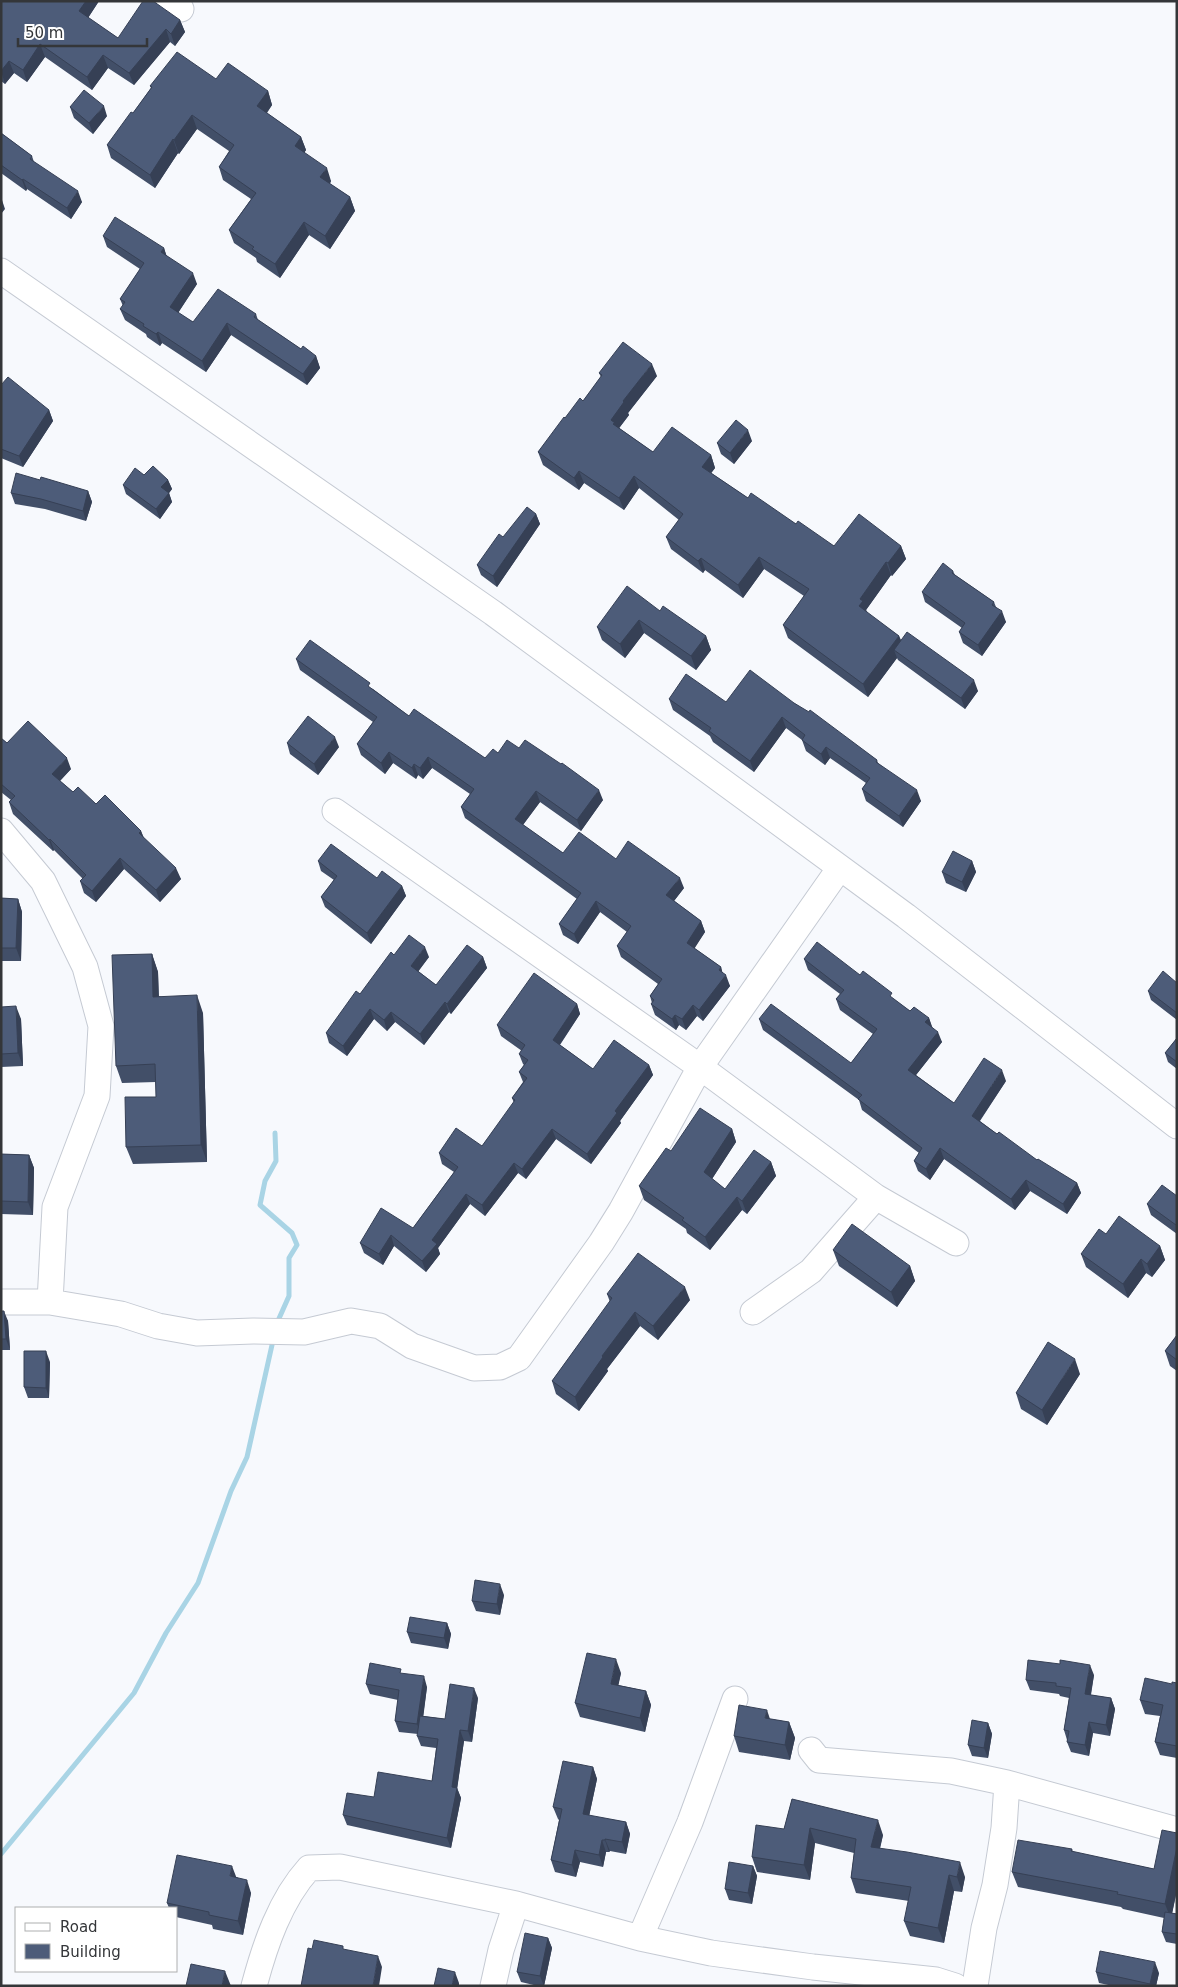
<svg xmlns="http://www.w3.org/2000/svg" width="1178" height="1987" viewBox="0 0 1178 1987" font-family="'DejaVu Sans',sans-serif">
<rect width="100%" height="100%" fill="#f7f9fd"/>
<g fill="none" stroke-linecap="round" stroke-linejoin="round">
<path stroke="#a9d4e5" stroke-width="5" d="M275,1133L276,1161L265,1181L260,1205L292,1233L297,1245L289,1258V1296L277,1323
M1,1854L134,1693L166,1633L198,1583L231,1491L247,1457L272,1345"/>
<g stroke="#c5cad3" stroke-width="27">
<path id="minor" d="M169,1L181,9
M1,271L493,613L906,916L1177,1126
M335,811L700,1067L876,1197L956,1243
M1,831L43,881L85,967L101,1026L97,1096L55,1207L50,1302
M1,1302H50L121,1314L158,1326L197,1333L253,1331L304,1332L351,1321L380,1326L412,1346L474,1368L500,1367L519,1358L601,1243L621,1211L700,1067L839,869
M753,1312L811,1271L876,1197
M811,1750L819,1760L951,1771L1007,1783L1177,1830
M640,1938L690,1822L735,1699
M254,1986C265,1945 280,1900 309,1868L340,1867L516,1904L640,1938L711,1953L813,1967L936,1980L955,1986
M493,1986L501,1950L516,1904
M975,1986L984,1928L995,1885L1004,1828L1007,1783"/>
</g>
<use href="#minor" stroke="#fff" stroke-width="25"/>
</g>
<path fill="#424f68" d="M1,1H99L88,18L118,38L180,20L185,32L175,46L170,42L134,85L108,68L92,90L45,57L27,82L14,73L5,84L1,81Z
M216,79L268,91L272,105L267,113L301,137L306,150L304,153L331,181L330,184L350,197L355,211L330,249L309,235L280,278L257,262L256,258L234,243L229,230L251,199L223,180L219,167L229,151L197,129L179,154L178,153L155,188L111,158L107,145L133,113L151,88L150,86Z
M70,107L107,116L93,134L74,118Z
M1,133L32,156L34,162L82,202L71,219L27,189L26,191L1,173Z
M103,236L164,248L166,255L197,284L178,313L193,322L256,314L258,320L301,349L316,356L320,368L307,385L231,335L206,372L162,343L160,346L147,337L146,334L125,320L120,309L123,306L120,299L140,269L107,247Z
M599,373L657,376L628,413L629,415L619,428L653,452L711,455L715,468L711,473L748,498L796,524L834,546H901L906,559L892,576L891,575L866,610L867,613L899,636L901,640L978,691L965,709L898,660L897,658L868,697L788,638L783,625L804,596L764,569L743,598L705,570L703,573L671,549L666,537L679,520L639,488L624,510L584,483L579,490L543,465L538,452L565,418L583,401L601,377Z
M1,385L49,410L53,421L23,467L1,458Z
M752,441L734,464L721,454L717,443Z
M144,475L168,480L172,489L169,493L172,502L160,519L126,494L123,485Z
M88,491L92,502L86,521L45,509L15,504L11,493Z
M536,514L540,524L497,587L481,575L477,565L503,537Z
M953,571L955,575L994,602L996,607L1006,622L982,656L963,643L959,632L962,628L925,602L922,592Z
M660,611L706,636L711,650L696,670L644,633L625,658L602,640L597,627Z
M296,659L373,689L409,716L485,758L498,753L519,748L603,800L581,831L540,802L523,825L563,853L616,859L684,888L674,901L701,921L705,932L694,948L721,967L722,972L730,986L703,1021L697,1016L686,1030L679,1025L676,1030L655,1015L651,1004L652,1003L650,996L658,984L621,957L617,946L627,932L600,912L578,944L563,935L559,924L577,899L465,818L461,807L470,794L432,768L423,779L418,775L416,779L393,763L385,774L361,755L357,744L373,722L300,670Z
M669,699L726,702L794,703L877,760L878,763L921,801L903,827L866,801L862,789L866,783L830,758L825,765L806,751L802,740L786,728L754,772L713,742L710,736L673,710Z
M1,738L7,743L71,769L60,781L73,792L96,804L141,831L144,838L181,879L160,902L124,869L96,902L84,893L80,881L83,879L54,850L53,851L13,814L9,802L11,800L1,792Z
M287,743L339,747L318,775L290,754Z
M318,861L402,886L406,896L371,944L325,907L321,897L334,880L321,871Z
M972,861L976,872L966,892L946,883L942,872Z
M1,898L18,899L22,912L21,961H1Z
M152,954L158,972L159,996L203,1013L207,1162L133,1164L126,1147L156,1097V1082L122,1083L116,1066Z
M394,955L429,957L418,971L436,985L483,957L487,968L451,1014L449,1012L424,1045L395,1022L387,1031L374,1019L347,1056L329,1043L326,1033Z
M804,959L860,975L910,1011L929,1018L932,1028L942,1042L916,1075L954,1103L1006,1081L980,1121L997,1134L1037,1160L1077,1183L1081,1193L1067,1214L1030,1191L1015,1210L944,1159L930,1180L918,1171L914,1161L919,1153L862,1110L859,1100L763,1030L759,1019L851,1063L873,1034L840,1010L836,999L840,994L808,970Z
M1177,983V1020L1151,1000L1148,991Z
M577,1004L580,1014L560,1045L593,1069L649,1065L653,1075L620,1121L621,1123L591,1164L556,1139L526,1179L518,1173L485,1216L470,1204L438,1248L440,1254L426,1272L394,1246L383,1265L364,1253L360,1243L413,1228L454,1172L442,1164L439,1153L482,1146L514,1103L512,1098L523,1082L519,1072L524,1065L523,1064L519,1054L522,1051L501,1036L497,1025Z
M1,1007L21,1019L23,1066L1,1067Z
M1177,1038V1069L1168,1062L1165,1053Z
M732,1129L736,1142L712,1179L725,1189L771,1162L776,1176L747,1214L742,1210L710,1250L687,1233L686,1229L644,1200L639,1186L671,1151Z
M1,1154L29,1155L34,1168L33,1215L1,1214Z
M1177,1196V1234L1151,1215L1147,1204Z
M1106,1234L1160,1246L1165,1260L1152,1277L1146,1273L1128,1298L1086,1267L1081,1254Z
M833,1250L910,1266L915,1281L897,1307L839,1266Z
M607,1294L690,1300L658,1340L640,1326L607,1369L608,1371L579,1411L556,1394L552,1381L610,1302Z
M1,1311L8,1321L10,1350H1Z
M1177,1335V1371L1170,1366L1165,1351Z
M50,1362L49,1398H28L24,1387Z
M1080,1374L1047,1425L1021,1409L1016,1393Z
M504,1595L500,1615L476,1611L472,1601Z
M447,1623L451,1634L448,1649L411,1643L407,1632Z
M621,1673L618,1685L646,1691L651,1705L645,1732L580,1717L575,1703Z
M403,1674L427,1687L423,1716L445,1719L478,1698L472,1742L464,1741L457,1788L461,1798L451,1848L347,1825L343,1815L374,1797L432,1781L436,1748L421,1746L417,1736L418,1734L399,1732L395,1721L398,1700L370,1694L366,1684Z
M1094,1675L1091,1695L1111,1698L1115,1709L1110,1736L1093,1733L1089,1756L1071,1752L1067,1742V1740L1064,1730L1069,1698L1060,1696L1059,1694L1030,1690L1026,1680Z
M1177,1683V1758L1160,1755L1155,1742L1160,1716L1145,1714L1140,1700L1172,1684Z
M770,1719L789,1722L795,1738L790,1760L739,1752L734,1736Z
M988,1723L992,1734L988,1758L972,1756L968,1745Z
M593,1767L597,1779L589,1816L626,1822L630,1834L626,1854L610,1851L609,1852H606L603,1867L580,1862L576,1877L555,1872L551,1860L559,1820L558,1819L553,1807Z
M792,1799L883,1835L880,1849L965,1877L962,1892L954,1891L944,1943L910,1936L904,1921L909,1901L856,1893L851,1878L854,1853L815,1843L810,1880L757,1872L752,1857L784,1829Z
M1177,1833V1890L1172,1913L1177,1914V1944L1166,1942L1162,1932L1164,1918L1123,1909L1121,1907L1018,1887L1012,1872L1072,1849L1073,1852L1154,1869Z
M753,1866L757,1876L752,1904L729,1900L725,1889Z
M237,1877L251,1893L243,1935L213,1929L212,1925L176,1917V1908H169L167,1903Z
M548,1938L552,1948L544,1986H538L521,1982L517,1972Z
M1096,1972L1159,1973L1156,1986H1113L1099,1983Z"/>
<path fill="#364055" d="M86,1H99L84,24L79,11Z
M180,20L185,32L175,46L171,34Z
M166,29L170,42L134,85L129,73Z
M40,44L45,57L27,82L23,70Z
M103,55L108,68L92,90L87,77Z
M9,61L14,73L5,84L1,71Z
M268,91L272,105L262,119L257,106Z
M104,106L107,116L93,134L89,123Z
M192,115L197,129L179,154L174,140Z
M301,137L306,150L299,160L295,146Z
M173,139L178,153L155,188L150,175Z
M327,168L331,181L325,191L320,177Z
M23,179L27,189L26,191L22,180Z
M78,191L82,202L71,219L67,208Z
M350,197L355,211L330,249L325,236Z
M2,200L5,209L1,214V201Z
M304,222L309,235L280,278L275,264Z
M164,248L168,260L161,252Z
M193,273L197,284L174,319L170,307Z
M227,323L231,335L206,372L202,361Z
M158,332L162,343L160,346L156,334Z
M316,356L320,368L307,385L303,374Z
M652,364L657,376L628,413L629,415L617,431L611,420L623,401Z
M49,410L53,421L23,467L19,456Z
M748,430L752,441L734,464L730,453Z
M711,455L715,468L706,480L702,467Z
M579,471L584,483L579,490L574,478Z
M634,476L639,488L624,510L619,498Z
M168,480L172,489L169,493L172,502L160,519L156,509L161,487Z
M88,491L92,502L86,521L83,511Z
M536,514L540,524L497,587L493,576Z
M901,546L906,559L892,576L888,563Z
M759,557L764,569L743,598L738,585Z
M701,558L705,570L703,573L698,561Z
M886,562L891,575L866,610L868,613L859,606L860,599Z
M1002,611L1006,622L982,656L978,645Z
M639,620L644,633L625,658L620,644Z
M706,636L711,650L696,670L691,656Z
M899,636L904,649L894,650L897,658L868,697L863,684Z
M974,680L978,691L965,709L961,698Z
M782,717L786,728L754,772L750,761Z
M335,737L339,747L318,775L314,764Z
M826,747L830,758L825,765L821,754Z
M389,752L393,763L385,774L381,763Z
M428,757L432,768L423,779L420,768Z
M67,758L71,769L56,785L52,774Z
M414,764L418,775L416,779L412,768Z
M599,790L603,800L581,831L577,820Z
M917,790L921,801L903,827L899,816Z
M536,791L540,802L519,830L515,819Z
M141,831L145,842L139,833Z
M50,839L54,850L53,851L49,840Z
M120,858L124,869L96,902L92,891Z
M972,861L976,872L966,892L962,882Z
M176,868L181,879L160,902L156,890Z
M680,878L684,888L670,906L666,895Z
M402,886L406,896L371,944L367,933Z
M18,899L22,912L21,961L16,948Z
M596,901L600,912L578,944L574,934Z
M701,921L705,932L691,954L687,943Z
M425,947L429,957L415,976L411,966Z
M152,954L158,972L159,1014L153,997Z
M483,957L487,968L451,1014L447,1004Z
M721,967L724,978L726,975L730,986L703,1021L699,1010Z
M197,995L203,1013L207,1162L201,1145Z
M445,1002L449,1012L424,1045L420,1034Z
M577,1004L580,1014L556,1050L553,1040Z
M693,1005L697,1016L686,1030L682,1019Z
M16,1006L21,1019L23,1066L18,1053Z
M370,1009L374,1019L347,1056L343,1046Z
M391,1012L395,1022L387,1031L384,1020Z
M675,1015L679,1025L676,1030L672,1019Z
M929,1018L933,1029L925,1022Z
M938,1032L942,1042L912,1080L908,1070Z
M649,1065L653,1075L620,1121L621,1123L591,1164L587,1154L615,1111Z
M1002,1070L1006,1081L976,1126L972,1116Z
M552,1129L556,1139L526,1179L522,1169Z
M732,1129L736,1142L708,1185L704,1172Z
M940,1148L944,1159L930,1180L926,1169Z
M29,1155L34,1168L33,1215L28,1202Z
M771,1162L776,1176L747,1214L742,1201Z
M514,1163L518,1173L485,1216L482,1205Z
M1026,1180L1030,1191L1015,1210L1011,1199Z
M1077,1183L1081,1193L1067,1214L1063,1204Z
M466,1194L470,1204L438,1248L440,1254L426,1272L422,1261L432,1240Z
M737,1197L742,1210L710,1250L705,1237Z
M391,1235L394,1246L383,1265L379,1254Z
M1160,1246L1165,1260L1152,1277L1147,1264Z
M1141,1259L1146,1273L1128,1298L1123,1284Z
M910,1266L915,1281L897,1307L891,1292Z
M685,1287L690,1300L658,1340L653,1326Z
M4,1311L8,1321L10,1350L6,1339Z
M635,1312L640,1326L607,1369L608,1371L579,1411L575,1397L602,1356Z
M46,1351L50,1362L49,1398L46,1388Z
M1075,1359L1080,1374L1047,1425L1042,1410Z
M500,1584L504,1595L500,1615L497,1604Z
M447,1623L451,1634L448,1649L444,1638Z
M616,1659L621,1673L616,1697L611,1684Z
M1090,1665L1094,1675L1089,1704L1085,1694Z
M424,1676L427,1687L421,1735L417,1724Z
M474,1688L478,1698L472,1742L468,1731Z
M646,1691L651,1705L645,1732L640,1718Z
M1111,1698L1115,1709L1110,1736L1106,1725Z
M767,1710L772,1725L765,1718Z
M789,1722L795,1738L790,1760L785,1745Z
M1089,1722L1093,1733L1089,1756L1085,1745Z
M988,1723L992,1734L988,1758L984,1748Z
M460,1730L464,1741L457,1790V1788L461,1798L451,1848L447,1838L452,1787Z
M593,1767L597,1779L587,1826L583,1814Z
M878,1820L883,1835L876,1863L871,1847Z
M626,1822L630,1834L626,1854L622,1842Z
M810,1828L815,1843L810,1880L804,1865Z
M605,1839L610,1851L609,1852L605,1840Z
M602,1840L606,1852L603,1867L599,1855Z
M1177,1847V1890L1171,1919L1165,1904Z
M575,1850L580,1862L576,1877L572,1865Z
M960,1862L965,1877L962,1892L957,1877Z
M232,1866L237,1879L230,1876Z
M753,1866L757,1876L752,1904L748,1893Z
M949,1875L954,1891L944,1943L938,1928Z
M247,1880L251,1893L243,1935L238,1921Z
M548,1938L552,1948L544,1986L540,1976Z
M378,1956L382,1967L379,1986H373Z
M1155,1962L1159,1973L1156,1986H1151L1150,1984Z
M225,1971L231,1986H222Z
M455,1972L459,1983V1986H452Z"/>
<path fill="#4d5c79" stroke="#364055" d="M1,1H86L79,11L118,38L143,1H153L180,20L171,34L166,29L129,73L103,55L87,77L40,44L23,70L9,61L1,71Z
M177,52L216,79L228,63L268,91L257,106L301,137L295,146L327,168L320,177L350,197L325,236L304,222L275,264L252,249L254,247L229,230L256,193L219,167L234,145L192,115L174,140L173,139L150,175L107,145L131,112L133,113L152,87L150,86Z
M84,90L104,106L89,123L70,107Z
M1,133L32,156L30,159L78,191L67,208L23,179L22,180L1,165Z
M115,217L164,248L161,252L193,273L170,307L193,322L218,289L256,314L254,317L301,349L303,346L316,356L303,374L227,323L202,361L158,332L156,334L143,326L144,324L120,309L125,302L120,299L144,263L103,236Z
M623,342L652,364L623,401L624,402L611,420L615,423L613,424L653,452L672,427L711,455L702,467L748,498L751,493L796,524L798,521L834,546L859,514L901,546L888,563L886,562L860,599L863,601L859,606L899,636L863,684L783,625L809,589L759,557L738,585L701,558L698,561L666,537L683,514L634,476L619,498L579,471L574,478L538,452L564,417L565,418L580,398L583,401L602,375L599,373Z
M8,377L49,410L19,456L1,449V385Z
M736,420L748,430L730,453L717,443Z
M153,466L168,480L161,487L169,493L156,509L123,485L135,468L144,475Z
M16,473L40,480L41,477L88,491L83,511L41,499L11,493Z
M527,507L536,514L493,576L477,565L499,534L503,537Z
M943,563L953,571L952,573L994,602L992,605L1002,611L978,645L959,632L965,623L922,592Z
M627,586L660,611L663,606L706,636L691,656L639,620L620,644L597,627Z
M907,632L974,680L961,698L894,650Z
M310,640L370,683L368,686L409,716L414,709L485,758L493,749L498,753L507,740L519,748L525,740L561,764L562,763L599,790L577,820L536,791L515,819L563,853L579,832L616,859L628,841L680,878L666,895L701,921L687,943L721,967L719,970L726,975L699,1010L693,1005L682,1019L675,1015L672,1019L651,1004L654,1000L650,996L662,979L617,946L631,926L596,901L574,934L559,924L581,893L461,807L474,789L428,757L420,768L414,764L412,768L389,752L381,763L357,744L377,717L296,659Z
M750,670L794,703L809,712L810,710L877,760L876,762L917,790L899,816L862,789L870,778L826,747L821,754L802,740L805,735L782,717L750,761L709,731L711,728L669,699L686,674L726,702Z
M308,716L335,737L314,764L287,743Z
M28,721L67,758L52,774L73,792L78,787L96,804L105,795L141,831L139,833L176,868L156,890L120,858L92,891L80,881L86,875L50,839L49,840L9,802L15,796L1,784V738L7,743Z
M331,844L377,878L382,871L402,886L367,933L321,897L337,876L318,861Z
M953,851L972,861L962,882L942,872Z
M1,898L18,899L16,948H1Z
M409,935L425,947L411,966L436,985L467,945L483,957L447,1004L445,1002L420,1034L391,1012L384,1020L370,1009L343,1046L326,1033L356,991L360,994L391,952L394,955Z
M817,942L860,975L863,971L892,993L890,996L910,1011L914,1007L929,1018L925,1022L938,1032L908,1070L954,1103L984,1058L1002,1070L972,1116L997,1134L999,1132L1037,1160L1038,1159L1077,1183L1063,1204L1026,1180L1011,1199L940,1148L926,1169L914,1161L922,1148L858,1099L862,1095L759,1019L771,1004L851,1063L877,1029L836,999L844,990L804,959Z
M152,954L153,997L197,995L201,1145L126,1147L125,1097H156L155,1064L116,1066L112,955Z
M1163,971L1177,983V1013L1148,991Z
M534,973L577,1004L553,1040L593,1069L614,1040L649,1065L615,1111L617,1113L587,1154L552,1129L522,1169L514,1163L482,1205L466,1194L432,1240L437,1244L422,1261L391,1235L379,1254L360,1243L381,1208L413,1228L458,1167L439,1153L456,1128L482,1146L515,1100L512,1098L527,1078L519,1072L528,1060L519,1054L525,1045L497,1025Z
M16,1006L18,1053L1,1054V1007Z
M1177,1038V1062L1165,1053Z
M700,1108L732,1129L704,1172L725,1189L754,1150L771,1162L742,1201L737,1197L705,1237L682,1220L684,1218L639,1186L666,1148L671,1151Z
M1,1154L29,1155L28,1202L1,1201Z
M1162,1185L1177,1196V1224L1176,1225L1147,1204Z
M1119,1216L1160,1246L1147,1264L1141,1259L1123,1284L1081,1254L1099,1229L1106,1234Z
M852,1224L910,1266L891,1292L833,1250Z
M638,1253L685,1287L653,1326L635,1312L602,1356L603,1357L575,1397L552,1381L612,1298L607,1294Z
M1,1311H4L6,1339H1Z
M1177,1335V1360L1165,1351Z
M1048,1342L1075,1359L1042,1410L1016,1393Z
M24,1351H46V1388L24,1387Z
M475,1580L500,1584L497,1604L472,1601Z
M410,1617L447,1623L444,1638L407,1632Z
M587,1653L616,1659L611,1684L646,1691L640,1718L575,1703Z
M1028,1660L1060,1664V1660L1090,1665L1085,1694L1111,1698L1106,1725L1089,1722L1085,1745L1067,1742L1069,1731L1064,1730L1071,1688L1056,1686V1683L1026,1680Z
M370,1663L401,1669L400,1673L424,1676L417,1724L395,1721L399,1690L366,1684Z
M1145,1678L1172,1684V1682L1177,1683V1746L1155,1742L1163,1705L1140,1700Z
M450,1684L474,1688L468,1731L460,1730L452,1787L457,1788L447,1838L343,1815L347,1793L374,1797L378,1772L432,1781L438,1739L417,1736L420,1716L445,1719Z
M739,1705L767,1710L765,1718L789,1722L785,1745L734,1736Z
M972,1720L988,1723L984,1748L968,1745Z
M563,1761L593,1767L583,1814L626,1822L622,1842L605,1839V1840H602L599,1855L575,1850L572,1865L551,1860L562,1809L553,1807Z
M792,1799L878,1820L871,1847L907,1852L960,1862L957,1877L949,1875L938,1928L904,1921L911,1887L851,1878L856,1839L810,1828L804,1865L752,1857L756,1825L784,1829Z
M1162,1830L1177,1833V1847L1165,1904L1117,1894L1118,1892L1012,1872L1018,1840L1072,1849L1071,1851L1154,1869Z
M177,1855L232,1866L230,1876L247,1880L238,1921L209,1915V1912L167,1903Z
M729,1862L753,1866L748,1893L725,1889Z
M1165,1912L1177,1914V1934L1162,1932Z
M525,1933L548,1938L540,1976L517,1972Z
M314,1940L343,1946V1949L378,1956L373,1986H301L308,1948L312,1949Z
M1100,1951L1155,1962L1150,1984L1096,1972Z
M191,1964L225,1971L222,1986H186Z
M438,1968L455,1972L452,1986H434Z"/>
<rect width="1178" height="1987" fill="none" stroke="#343639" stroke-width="5"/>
<rect x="15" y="1907" width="162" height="65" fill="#ffffff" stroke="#aeafb0"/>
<rect x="25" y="1923" width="25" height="8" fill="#ffffff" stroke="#aeafb0"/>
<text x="60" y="1932" font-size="15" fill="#343639">Road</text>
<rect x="25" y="1944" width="25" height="15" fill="#4d5c79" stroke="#aeafb0"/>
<text x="60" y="1957" font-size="15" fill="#343639">Building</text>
<path d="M18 38v8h129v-8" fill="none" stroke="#343639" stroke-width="2.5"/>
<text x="25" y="38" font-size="15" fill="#343639" stroke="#ffffff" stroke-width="4" paint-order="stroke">50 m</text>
</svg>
